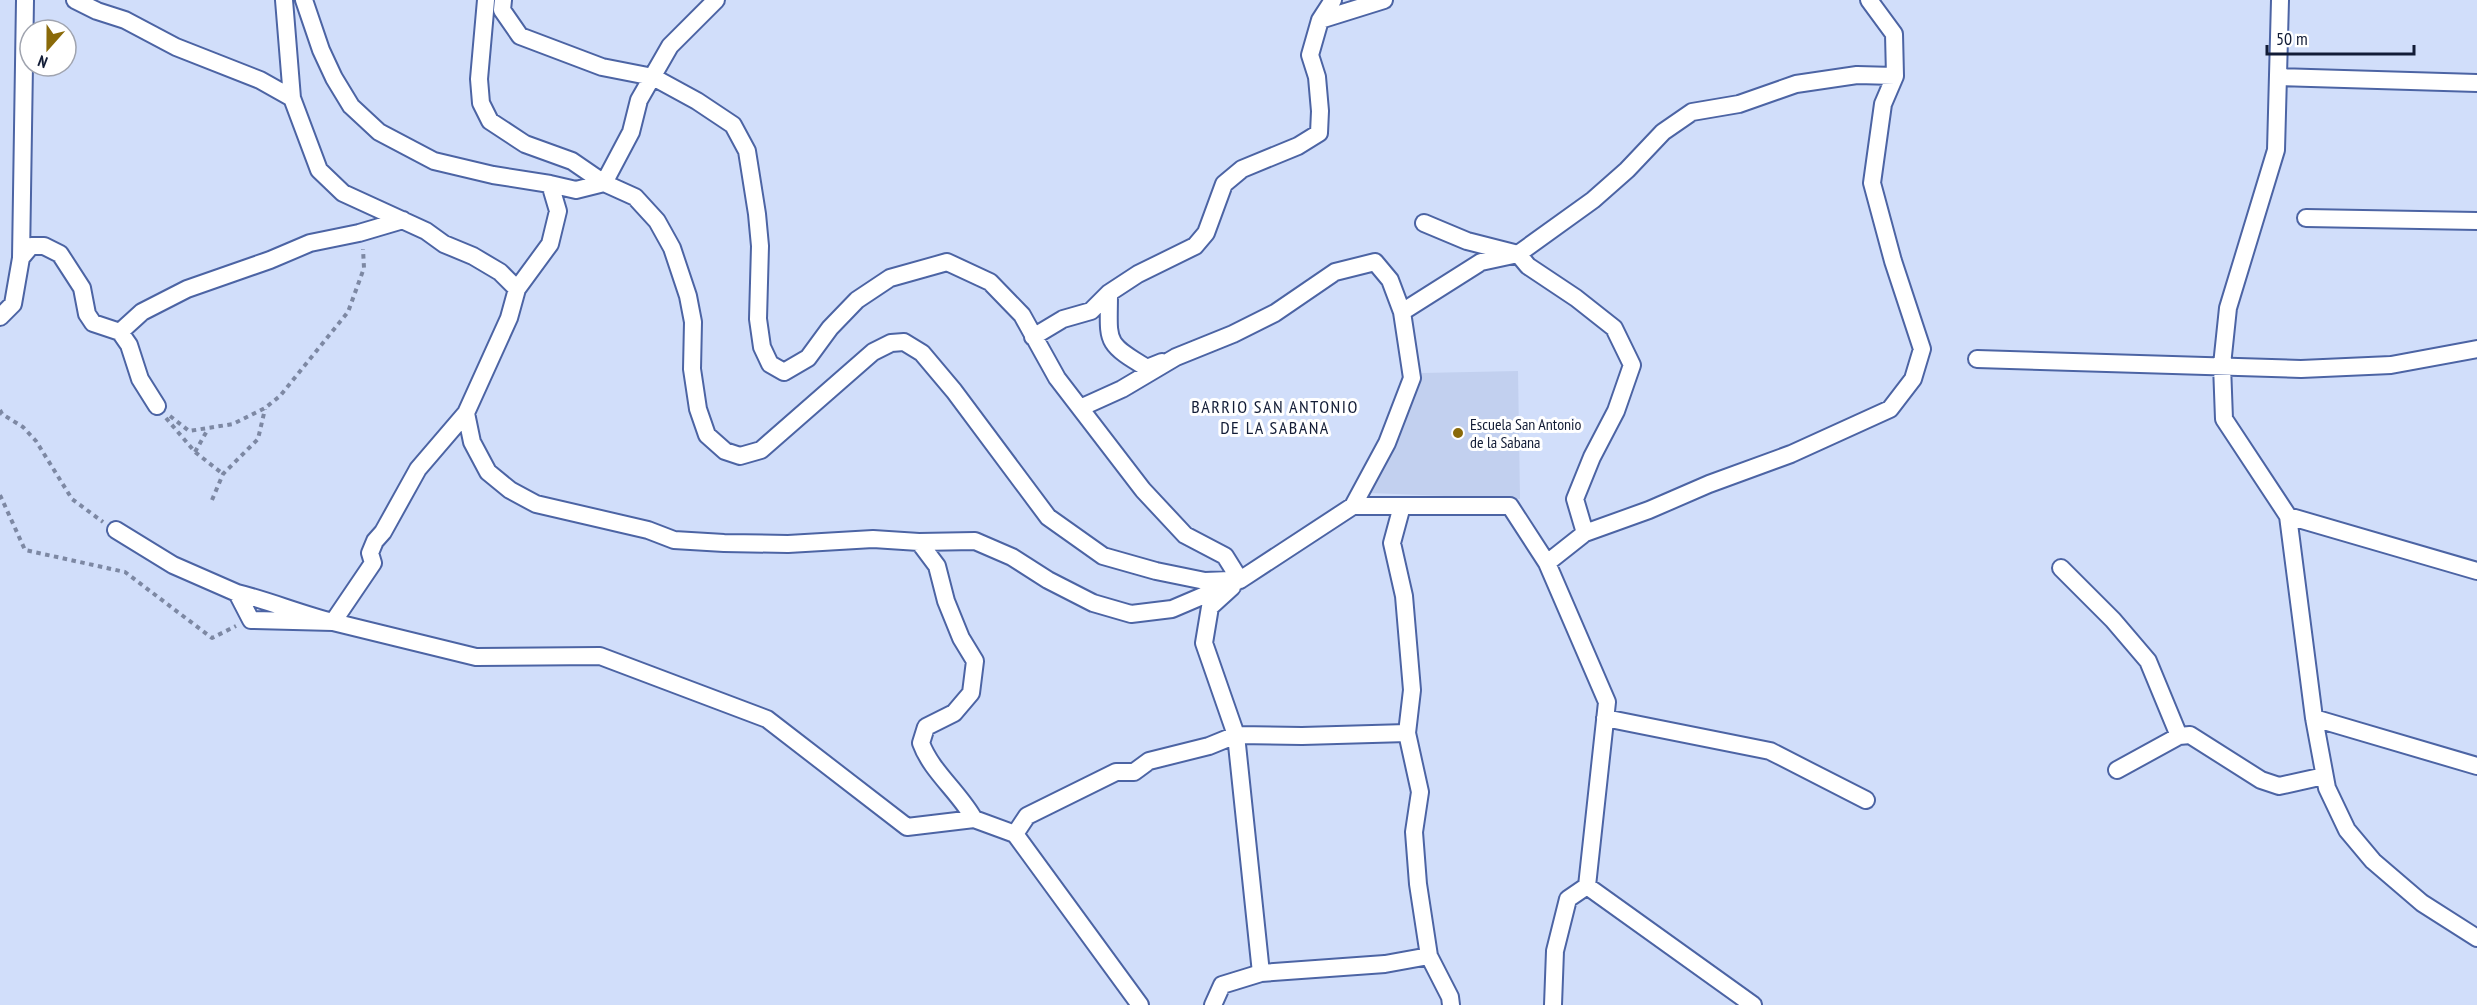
<svg xmlns="http://www.w3.org/2000/svg" width="2477" height="1005" viewBox="0 0 2477 1005" font-family="'PT Sans Narrow',sans-serif">
<rect width="100%" height="100%" fill="#d1defa"/>
<path fill="#c2d0ef" d="M1518,371L1520,499L1370,493L1422,373Z"/>
<g fill="none" stroke-linecap="round" stroke-linejoin="round">
<g stroke="#4c64a4" stroke-width="20">
<path id="minor" d="M75,0L97,11L125,20L176,47L260,80L292,98
M284,0L292,98L319,170L343,193L426,231L444,244L473,256L500,272L517,289
M304,0L321,50L334,78L351,106L379,132L434,161L493,175L550,184L576,190L604,183
M486,0L479,79L481,103L490,121L525,144L572,161L604,183L635,197L657,221L672,248L688,296L693,322L692,369L698,409L707,435L725,451L740,456L761,450L873,352L891,343L904,342L922,353L954,391L1048,517L1103,556L1156,571L1205,581L1230,580
M503,0L502,10L520,36L602,67L653,77L697,101L733,125L747,151L757,214L760,246L758,319L762,347L770,364L784,372L808,358L830,328L857,300L890,278L947,262L990,282L1022,315L1057,378L1143,490L1185,535L1225,556L1240,580
M2280,0L2276,150L2228,308L2222,365L2224,419L2288,516L2314,718L2327,788L2347,830L2373,861L2422,903L2477,938
M1320,20L1384,0
M2278,77L2477,83
M604,183L631,132L639,100L670,46L716,0
M550,184L558,211L550,244L517,289L509,318L466,413L472,442L488,472L510,490L536,504L648,530L674,540L724,543L788,544L873,539L919,542L975,541L1012,557L1048,580L1093,603L1131,614L1172,609L1240,580L1353,506H1510L1547,563L1607,702L1587,886L1753,1005
M2306,218L2477,221
M1424,223L1467,241L1518,254L1528,266L1576,298L1614,328L1632,365L1616,411L1592,457L1575,499L1585,533
M21,258L31,246H44L60,254L82,288L87,314L93,323L120,332L129,345L140,379L157,406
M1109,293C1109,342 1103,342 1147,368L1162,362
M1402,312L1481,262L1518,254L1593,200L1627,170L1663,132L1692,112L1739,104L1796,84L1857,75L1895,76
M0,317L13,304L21,258L25,0
M120,332L142,312L187,289L270,260L310,243L359,233L403,220
M1033,337L1063,319L1091,311L1109,293L1138,274L1195,246L1206,233L1224,184L1242,169L1298,146L1319,133L1320,111L1317,77L1310,55L1320,20L1333,0
M1977,359L2301,369L2391,365L2477,349
M1080,408L1122,389L1176,357L1233,334L1275,313L1335,272L1375,262L1390,280L1402,312L1412,378L1387,443L1353,506
M1402,506L1392,543L1404,596L1412,690L1407,733L1420,792L1414,832L1418,884L1429,956L1450,997L1451,1005
M2288,516L2477,571
M116,530L173,565L237,593L251,620L333,622L476,657L600,656L767,719L907,827L974,819L1015,834L1140,1005
M919,542L937,566L946,601L961,638L975,661L971,693L954,713L926,727L921,743C931,771 959,792 974,819
M1547,563L1585,533L1649,510L1709,484L1791,454L1890,409L1913,379L1922,349L1893,261L1872,183L1883,104L1895,76L1894,34L1869,0
M2061,568L2113,620L2148,661L2179,736
M237,593C270,601 300,614 333,622L373,563L370,553L375,541L383,532L418,469L466,413
M1605,718L1770,751L1866,800
M2314,718L2477,766
M2117,770L2179,736L2190,735L2261,780L2279,786L2324,776
M1015,834L1027,816L1116,772H1134L1149,761L1209,746L1236,735L1302,736L1407,733
M1261,973L1385,964L1429,956
M1213,1005L1222,985L1261,973L1236,735L1204,643L1210,607L1232,587
M1553,1005L1555,951L1568,899L1587,886"/>
</g>
<path stroke="#7d88a3" stroke-width="4" stroke-dasharray="4.5 4.5" stroke-linecap="butt" d="M0,410L2,414L23,427L36,441L72,499L103,522
M170,416L189,431L233,424L265,408L280,396L348,312L364,268L363,249
M166,418L195,452L223,474
M195,452L208,429
M0,495L25,550L125,572L212,638L236,626
M212,500L223,474L258,439L265,409"/>
<use href="#minor" stroke="#fff" stroke-width="16"/>
</g>
<circle fill="#8a6a09" stroke="#fff" stroke-width="2" cx="1458" cy="433" r="6"/>
<g text-anchor="middle" dominant-baseline="central" stroke-width="6" stroke-linejoin="round" paint-order="stroke">
<g font-size="16" fill="#121c36" stroke="#fff" text-anchor="start">
<text x="1470" y="424">Escuela San Antonio<tspan x="1470" dy="18">de la Sabana</tspan></text>
</g>
<g font-size="18" letter-spacing="1.5" fill="#121c36" stroke="#fff">
<text x="1275" y="406">BARRIO SAN ANTONIO<tspan x="1275" dy="21">DE LA SABANA</tspan></text>
</g>
</g>
<g transform="translate(48 48) rotate(201)"><circle r="28" fill="#ffffff" stroke="#a0a4af" stroke-width="1.5"/>
<path d="M0-4.5L10 22L0 15L-10 22Z" fill="#8a6a09"/>
<text y="-9" font-size="16" font-weight="bold" text-anchor="middle" fill="#121c36">N</text>
</g>
<path d="M2267 45v9h147v-9" fill="none" stroke="#121c36" stroke-width="3"/>
<text x="2276" y="45" font-size="18" fill="#121c36" stroke="#ffffff" stroke-width="4.5" paint-order="stroke">50 m</text>
</svg>
